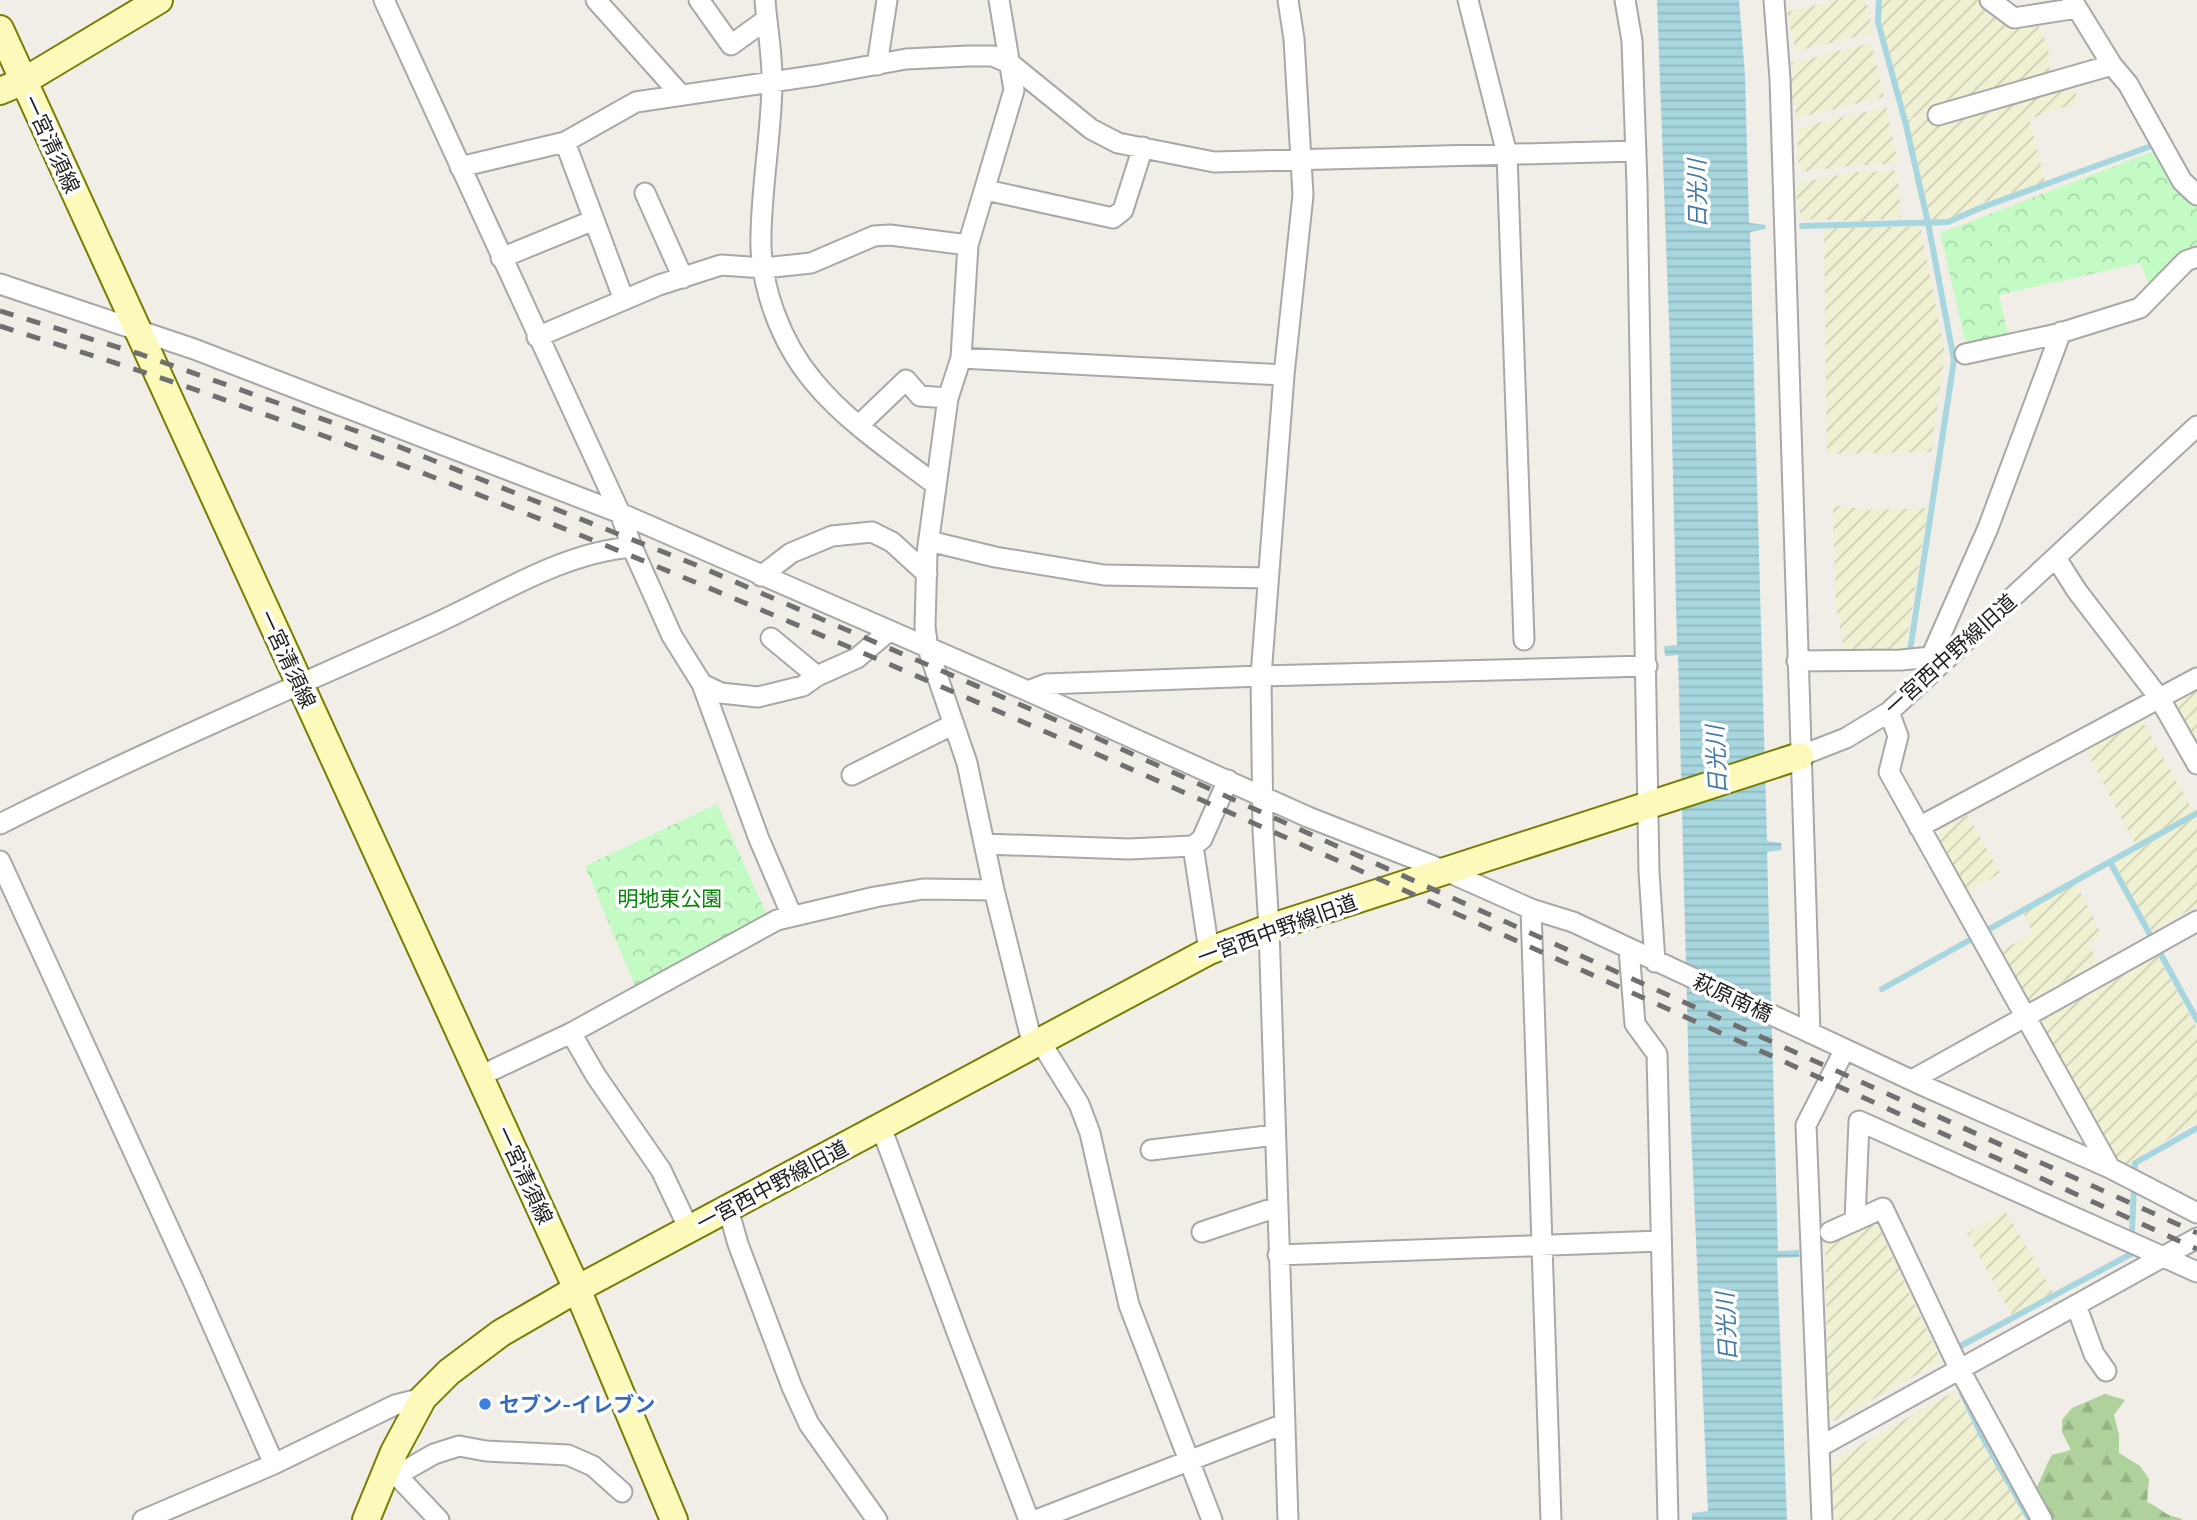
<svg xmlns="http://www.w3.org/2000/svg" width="2197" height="1520" viewBox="0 0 2197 1520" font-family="Mulish,'Noto Sans JP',sans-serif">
<defs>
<pattern id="farmland-furrows" width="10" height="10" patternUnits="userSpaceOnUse" patternTransform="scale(1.75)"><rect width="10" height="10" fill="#f0f0d2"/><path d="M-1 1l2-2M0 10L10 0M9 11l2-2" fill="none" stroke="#ceceb4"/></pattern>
<pattern id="forest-firs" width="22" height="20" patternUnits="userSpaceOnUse" patternTransform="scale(1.75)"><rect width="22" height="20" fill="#afd19b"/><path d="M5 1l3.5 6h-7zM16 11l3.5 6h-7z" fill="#96b385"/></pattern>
<pattern id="park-crowns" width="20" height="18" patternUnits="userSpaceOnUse" patternTransform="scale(1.75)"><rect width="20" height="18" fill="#c4fbc5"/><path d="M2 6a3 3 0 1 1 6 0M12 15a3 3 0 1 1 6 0" fill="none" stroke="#a8d7a9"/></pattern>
<pattern id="water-rules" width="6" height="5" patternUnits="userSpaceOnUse" patternTransform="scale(1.75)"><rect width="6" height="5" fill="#a7d6df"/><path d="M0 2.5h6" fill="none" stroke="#8fb7bf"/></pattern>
</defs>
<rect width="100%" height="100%" fill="#f1ede7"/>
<path fill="url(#farmland-furrows)" d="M1837,0H1866L1873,33L1796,51L1787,12Z
M1882,0H1986L2039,19V29L2048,45L2050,78L1907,119L1880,18Z
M1871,43L1884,97L1797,118L1790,89L1791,63Z
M2073,81L2078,102L2029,119L2045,182L1977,205L1946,220L1931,219L1907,120Z
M1886,107L1898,164L1858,165L1799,172L1797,128Z
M1897,171L1901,217L1860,221L1802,219L1795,193L1796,187L1801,182L1855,172Z
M1920,226L1945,353L1931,452L1827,454L1824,229Z
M1833,505L1869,510L1928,508L1905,652L1845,651L1836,608Z
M2197,686V751L2169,700Z
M2141,719L2194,812L2135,844L2086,750Z
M1968,815L2000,873L1964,893L1938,846L1940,830Z
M2197,815V906L2152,931L2113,862Z
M2075,882L2102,935L2088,943L2098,963L2026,1002L2000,952L2033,933L2022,910Z
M2158,956L2197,1028V1122L2132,1161L2130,1172L2112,1159L2042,1031L2044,1019Z
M2005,1211L2053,1292L2012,1315L1967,1234Z
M1874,1216L1941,1361L1834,1421L1828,1414L1825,1240Z
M1955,1391L2026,1520H1834L1831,1467L1840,1456Z"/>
<path fill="url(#forest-firs)" d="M2105,1394L2125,1400L2114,1415L2119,1435V1453L2140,1466L2149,1479L2147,1502C2155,1505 2160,1510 2167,1514C2172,1517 2177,1516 2183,1520H2034L2032,1494C2041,1483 2044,1468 2052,1455L2071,1450L2062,1432V1420L2072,1408Z"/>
<path fill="url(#park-crowns)" d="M2157,150L2197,200V251L2151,289L2140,263L1999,295L2008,334L1966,344L1940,233Z
M717,804L769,920L637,991L585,866Z"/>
<path fill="url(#water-rules)" d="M1657,0H1739L1745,75L1749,223L1766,225V227L1765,229L1750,232L1767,841L1781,843L1782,850L1767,852L1778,1251L1799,1250V1257L1777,1258L1787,1520H1692V1513L1708,1511L1689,1083L1678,655L1665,656L1664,646L1677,645L1670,350Z"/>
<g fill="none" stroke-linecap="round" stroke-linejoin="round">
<path stroke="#a7d6df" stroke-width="6" d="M1879,0L1878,22L1906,125L1928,223L1954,360L1910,651
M1802,226L1948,222L1980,208L2154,145
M2110,862L2197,1020
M1882,989L2197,813
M1953,1350L2131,1254L2135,1163L2197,1128
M1962,1393L1982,1436L2030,1520"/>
<g stroke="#a8a8a8" stroke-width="23">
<path id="street" d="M384,0L620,513L632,547L672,636L702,684L721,693L758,697L803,686L817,676L857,658L889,631
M596,0L681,95
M699,0L731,45L767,19
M765,0C767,28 773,57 772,85C771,135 762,184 761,234C759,285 781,343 814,382C847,422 894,453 936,485
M999,0L1014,90L968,245L961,358L948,398L927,553L925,627L928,649L967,763L994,890L1033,1046
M1288,0L1294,39L1303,195L1284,375L1261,676L1263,831L1269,928L1288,1520
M1468,0L1507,154L1524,640
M1625,0L1632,41L1637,185L1649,872L1655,962
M1774,0L1780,79L1810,1033
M1990,0L2014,18L2077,8
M2072,0L2112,65L2128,84L2182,181L2197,195
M877,65L887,0
M1938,115L2112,65
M565,142L624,300
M460,167L565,142L636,102L819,75L906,59L968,56H993L1011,64L1091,129L1118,143L1214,162L1636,151
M986,190L1113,218L1123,210L1143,147
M645,193L683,278
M501,258L594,220
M0,284L194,349L620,513L1028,691L1308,817L1446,871L1531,909L1573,922L1924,1086L2110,1168L2197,1213
M537,337L659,285L721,265L764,268L811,263L874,236L890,235L968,245
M1965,354L2057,334L2140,308L2186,261L2197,257
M961,358L1284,375
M859,425L906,380L920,396L948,398
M929,541L995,557L1104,575L1268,578
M2056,558L2077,591L2160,699L2197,764
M761,576L791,553L832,536L872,532L892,542L927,574
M771,638L817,676
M1931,657L1988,528L2061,332
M1797,661L1901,660L1931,657L1939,665
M702,684L759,839L792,916
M1028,691L1046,684L1261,676L1647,666
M1889,712L1898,736L1889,772L2110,1168
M1800,756L1846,738L1889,712L2197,426
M852,775L954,724
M0,824C141,753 286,691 430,626C495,597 560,553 632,547
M1919,827L2197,678
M984,844L1129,849L1193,846
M0,861L194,1283L274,1464
M1531,909L1551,1520
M1629,949L1635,1024L1657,1054L1668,1520
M1209,951L1193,846L1202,839L1228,780
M571,1033L596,1076L661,1170L689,1229
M1040,1041L1079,1104L1090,1133L1129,1305L1212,1520
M480,1076L571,1033L777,920L875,897L923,889L994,890
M1912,1080L2197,921
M881,1127L958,1335L1029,1520
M1151,1150L1275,1135
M728,1209L738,1244L792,1387L809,1424L877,1520
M1855,1221L1859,1121L2197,1272
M1202,1232L1277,1207
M1830,1232L1883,1208L1960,1370L2042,1520
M1278,1255L1661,1241
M2076,1305L2094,1354L2106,1371
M1821,1446L2197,1238
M143,1520L274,1464L395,1405L423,1398
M439,1520L388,1466L406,1470L434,1454L459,1446L486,1451L568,1455L593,1466L622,1492
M1036,1520L1284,1424
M1822,1520L1806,1125L1845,1049"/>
</g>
<g stroke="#777d03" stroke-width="30">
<path id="secondary" d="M0,29L577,1289L674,1520
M0,91L24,81L159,0
M366,1520L394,1452L423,1398L449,1372L501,1333L577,1289L1209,951L1269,928L1800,756"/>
</g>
<use href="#street" stroke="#fff" stroke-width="19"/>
<use href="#secondary" stroke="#fbfabb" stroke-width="26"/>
<path stroke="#6f6f6f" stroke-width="5" stroke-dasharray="14 14" stroke-linecap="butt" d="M0,311L140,354L387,442L696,565L1079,730L2197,1233
M0,326C84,353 168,379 250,409C544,514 830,638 1115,762C1477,921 1837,1086 2197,1249"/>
</g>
<circle fill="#3f7fe0" stroke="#fff" stroke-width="2.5" cx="485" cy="1404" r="7"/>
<g text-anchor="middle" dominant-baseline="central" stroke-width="7" stroke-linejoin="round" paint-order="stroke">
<g font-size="21" fill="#212121" stroke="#fff">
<text transform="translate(52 144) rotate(65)">一宮清須線</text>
<text transform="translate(1950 654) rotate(-42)">一宮西中野線旧道</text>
<text transform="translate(288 659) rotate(65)">一宮清須線</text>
<text transform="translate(1277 929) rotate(-20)">一宮西中野線旧道</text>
<text transform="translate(1733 997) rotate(25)">萩原南橋</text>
<text transform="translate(525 1175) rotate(65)">一宮清須線</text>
<text transform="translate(772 1185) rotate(-28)">一宮西中野線旧道</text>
</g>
<g font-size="21" fill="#0a840c" stroke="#fff">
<text x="670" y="898">明地東公園</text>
</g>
<g font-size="21" font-weight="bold" fill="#366cbe" stroke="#fff" text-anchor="start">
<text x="499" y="1404">セブン-イレブン</text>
</g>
<g font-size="23" font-style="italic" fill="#447aa3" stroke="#fff">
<text transform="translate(1697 194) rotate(-91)">日光川</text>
<text transform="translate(1716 760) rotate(-93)">日光川</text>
<text transform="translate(1726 1327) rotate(-93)">日光川</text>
</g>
</g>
</svg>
